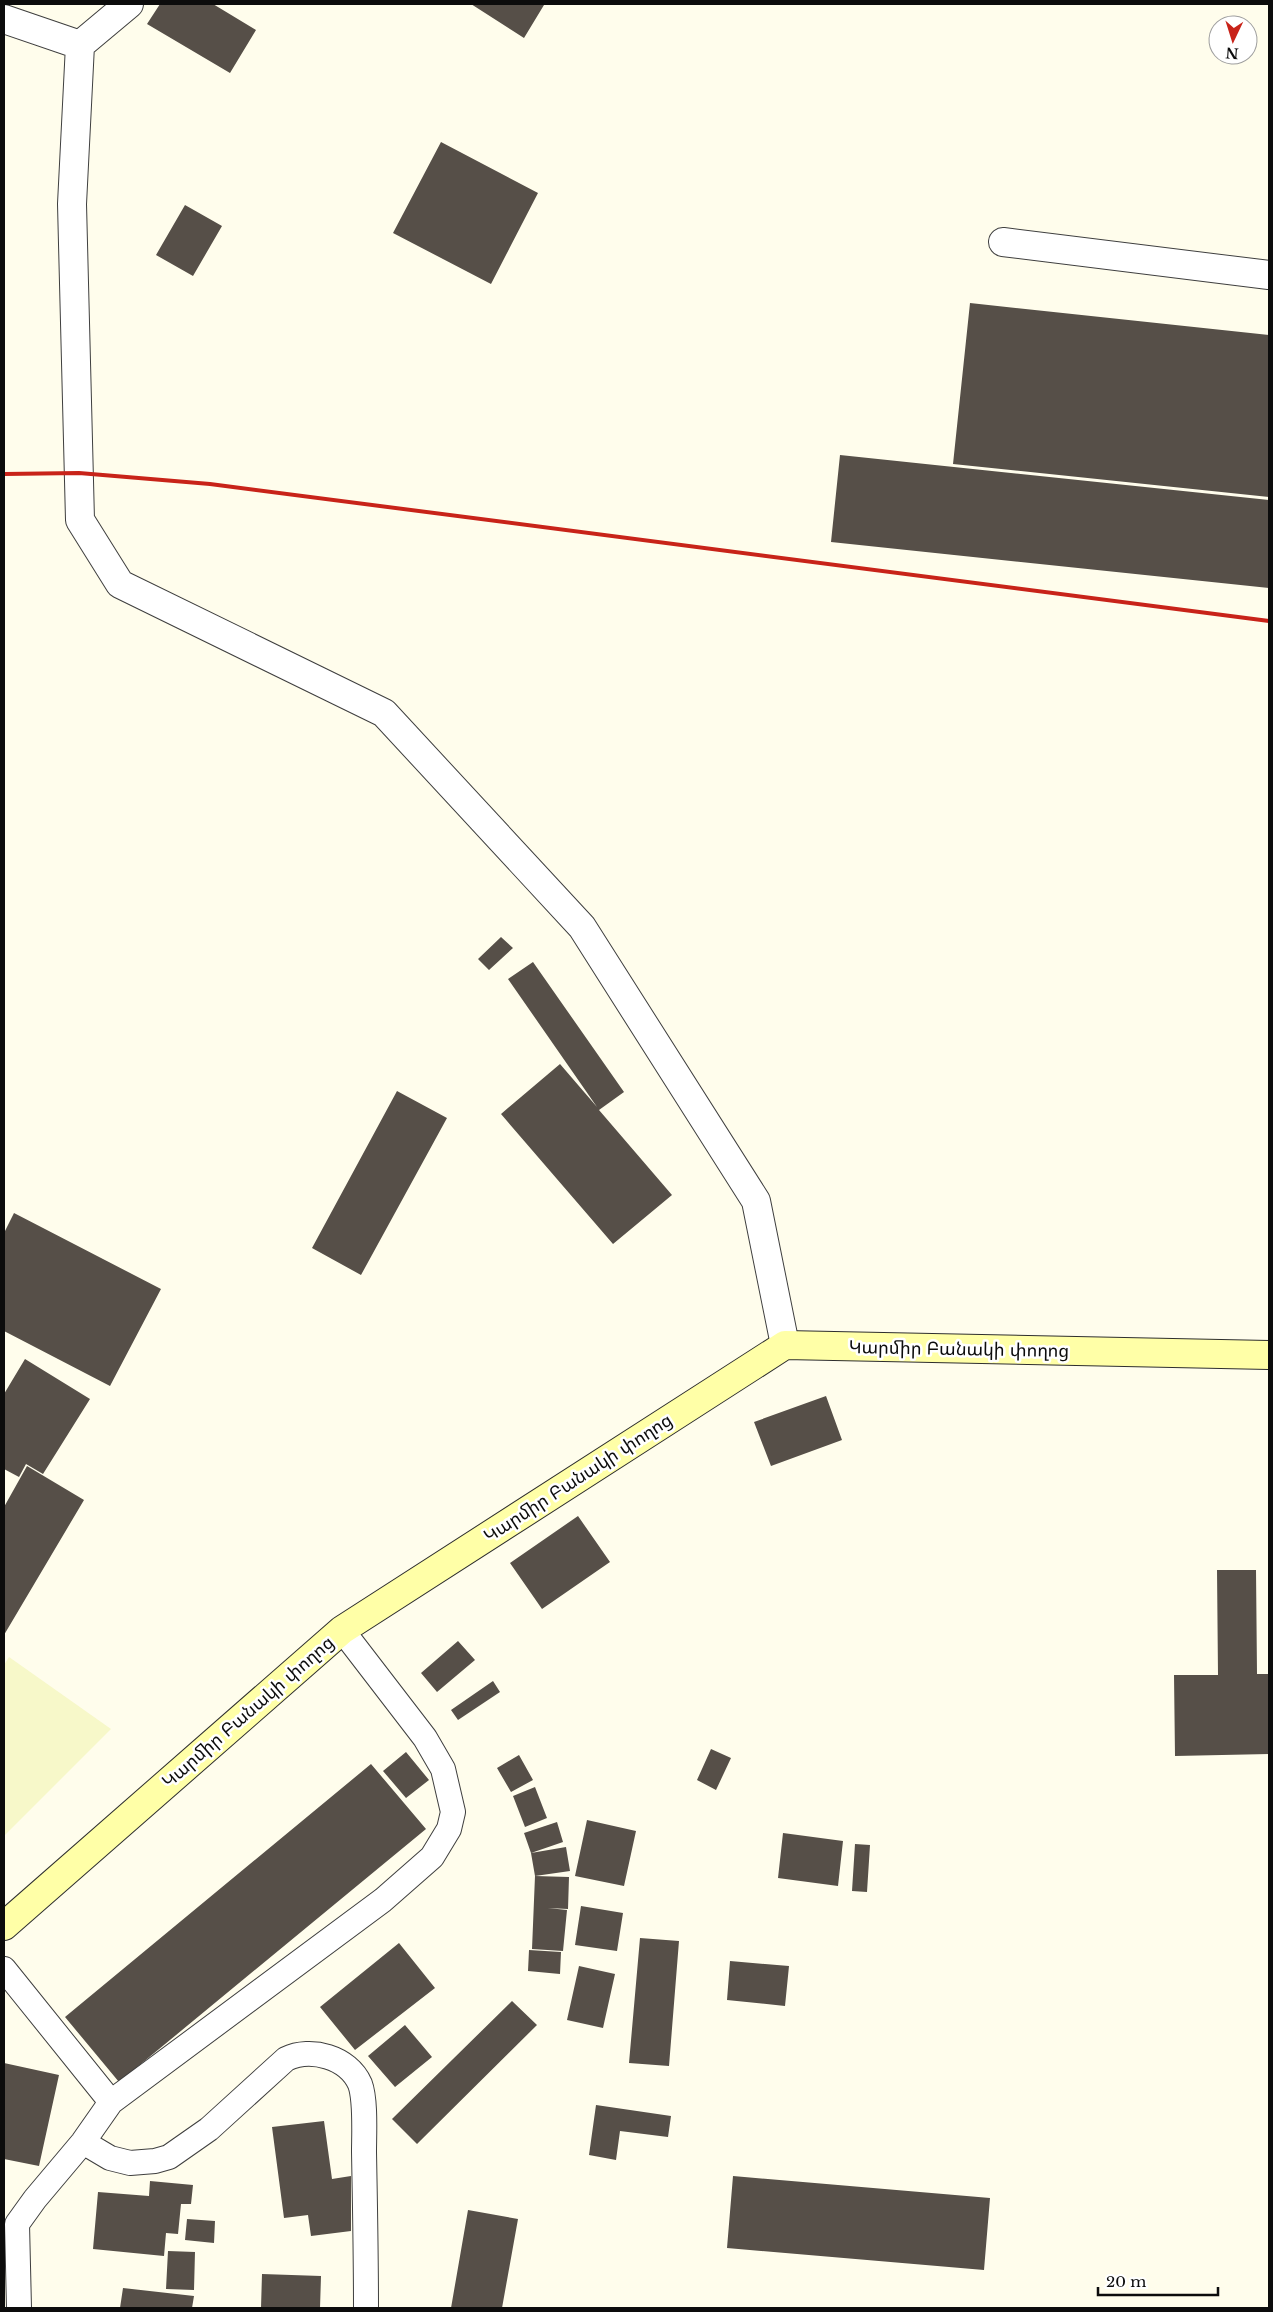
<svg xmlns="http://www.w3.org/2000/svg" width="1273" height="2312" viewBox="0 0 1273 2312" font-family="'Libre Baskerville','Noto Sans Armenian',serif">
<rect width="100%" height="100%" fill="#fffdec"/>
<path fill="#f7f8c9" d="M9,1657L111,1729L4,1836V1665Z"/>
<path fill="#564f48" d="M160,4H213L256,30L230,73L147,24Z
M471,4H542L544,5L524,38Z
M441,142L538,193L491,284L393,233Z
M185,205L222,226L193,276L156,255Z
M970,303L1269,335V497L953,464Z
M840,455L1269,500V588L831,542Z
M501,937L513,948L489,970L478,959Z
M533,962L624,1092L599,1110L672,1195L613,1244L501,1114L560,1064L597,1107L508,979Z
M397,1091L447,1118L361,1275L312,1248Z
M14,1213L161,1289L110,1386L4,1331V1233Z
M25,1359L90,1399L43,1474L26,1464L19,1477L4,1469V1394Z
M826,1396L842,1440L771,1466L754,1422Z
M27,1466L84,1500L4,1635V1507Z
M578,1516L610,1562L542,1609L510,1563Z
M1217,1570H1256L1257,1674H1269V1754L1175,1756L1174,1675H1218Z
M458,1641L475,1660L437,1692L421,1673Z
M493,1681L500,1692L458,1720L451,1710Z
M711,1749L731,1758L716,1790L697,1780Z
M406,1752L429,1780L406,1798L383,1771Z
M519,1755L533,1780L511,1792L497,1768Z
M371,1764L426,1829L119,2082L65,2017Z
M535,1787L547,1818L525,1827L513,1796Z
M587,1820L636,1831L624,1886L575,1876Z
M557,1822L563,1842L531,1853L524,1833Z
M783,1833L843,1841L838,1886L778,1878Z
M855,1844L870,1845L867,1892L852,1891Z
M566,1847L570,1871L535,1876L531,1853Z
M535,1876L569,1877L568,1909L548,1908L567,1910L563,1951L532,1949Z
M581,1906L623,1913L617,1951L575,1945Z
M640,1938L679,1941L669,2066L629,2063Z
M399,1943L435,1988L355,2050L320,2007Z
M529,1950L561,1952L560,1974L528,1971Z
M730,1961L789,1966L785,2006L727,2000Z
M579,1966L615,1974L603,2028L567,2020Z
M512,2001L537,2025L417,2144L392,2119Z
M405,2025L432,2057L395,2087L368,2056Z
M4,2063L59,2075L39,2166L4,2159Z
M596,2105L671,2116L668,2137L620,2131L616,2160L589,2155Z
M324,2121L332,2179L351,2176V2231L311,2236L308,2215L284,2218L272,2127Z
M733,2176L990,2198L984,2270L727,2248Z
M150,2181L193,2185L191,2204H181L178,2234L166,2233L164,2256L93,2249L98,2192L149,2196Z
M468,2210L518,2219L502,2308H451Z
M187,2219L215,2221L214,2243L185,2240Z
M168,2251L195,2252L194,2290L166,2289Z
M262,2274L321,2276L320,2308H261Z
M123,2288L194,2296L192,2308H120Z"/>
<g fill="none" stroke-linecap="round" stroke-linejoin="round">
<g stroke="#3f3f3f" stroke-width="26">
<path id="lane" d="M4,1969L111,2102L83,2142L35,2199L17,2224L19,2308
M111,2102L383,1900L432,1857L449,1829L453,1812L443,1769L425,1738L342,1630
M83,2142L110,2158L130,2163L155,2161L169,2157L209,2129L286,2059C311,2047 348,2057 360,2084C366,2100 364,2135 364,2152C365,2204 366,2256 366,2308"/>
</g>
<g stroke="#3f3f3f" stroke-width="30">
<path id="street" d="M129,4L80,45L72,204L80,520L120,584L384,713L582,927L756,1201L785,1345
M4,19L80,45
M1003,242L1269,275"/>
</g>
<g stroke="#2e2e2e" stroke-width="30">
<path id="secondary" d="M4,1926L342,1630L785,1345L1269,1355"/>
</g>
<use href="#lane" stroke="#fff" stroke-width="24"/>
<use href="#street" stroke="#fff" stroke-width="28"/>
<use href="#secondary" stroke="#ffffa7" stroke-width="28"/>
<path stroke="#c82319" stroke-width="4" d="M4,474L79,473L210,484L1269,621"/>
</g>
<g text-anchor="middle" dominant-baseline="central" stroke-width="5" stroke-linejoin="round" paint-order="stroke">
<g font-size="18" fill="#0c0c0c" stroke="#fff">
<text transform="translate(959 1349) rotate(1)">Կարմիր Բանակի փողոց</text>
<text transform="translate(578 1478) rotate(-33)">Կարմիր Բանակի փողոց</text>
<text transform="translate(248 1712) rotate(-41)">Կարմիր Բանակի փողոց</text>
</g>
</g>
<rect width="1273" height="2312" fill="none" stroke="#0c0c0c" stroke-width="10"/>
<g transform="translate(1233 40) rotate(184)"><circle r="24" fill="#ffffff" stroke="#9e9e9e"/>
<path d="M0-4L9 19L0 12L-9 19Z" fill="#c82319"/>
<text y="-8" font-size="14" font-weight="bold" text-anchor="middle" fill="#0c0c0c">N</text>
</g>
<path d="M1098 2287v8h120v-8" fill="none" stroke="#0c0c0c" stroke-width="2.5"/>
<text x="1106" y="2287" font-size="15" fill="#0c0c0c" stroke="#ffffff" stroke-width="4" paint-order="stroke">20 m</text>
</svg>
